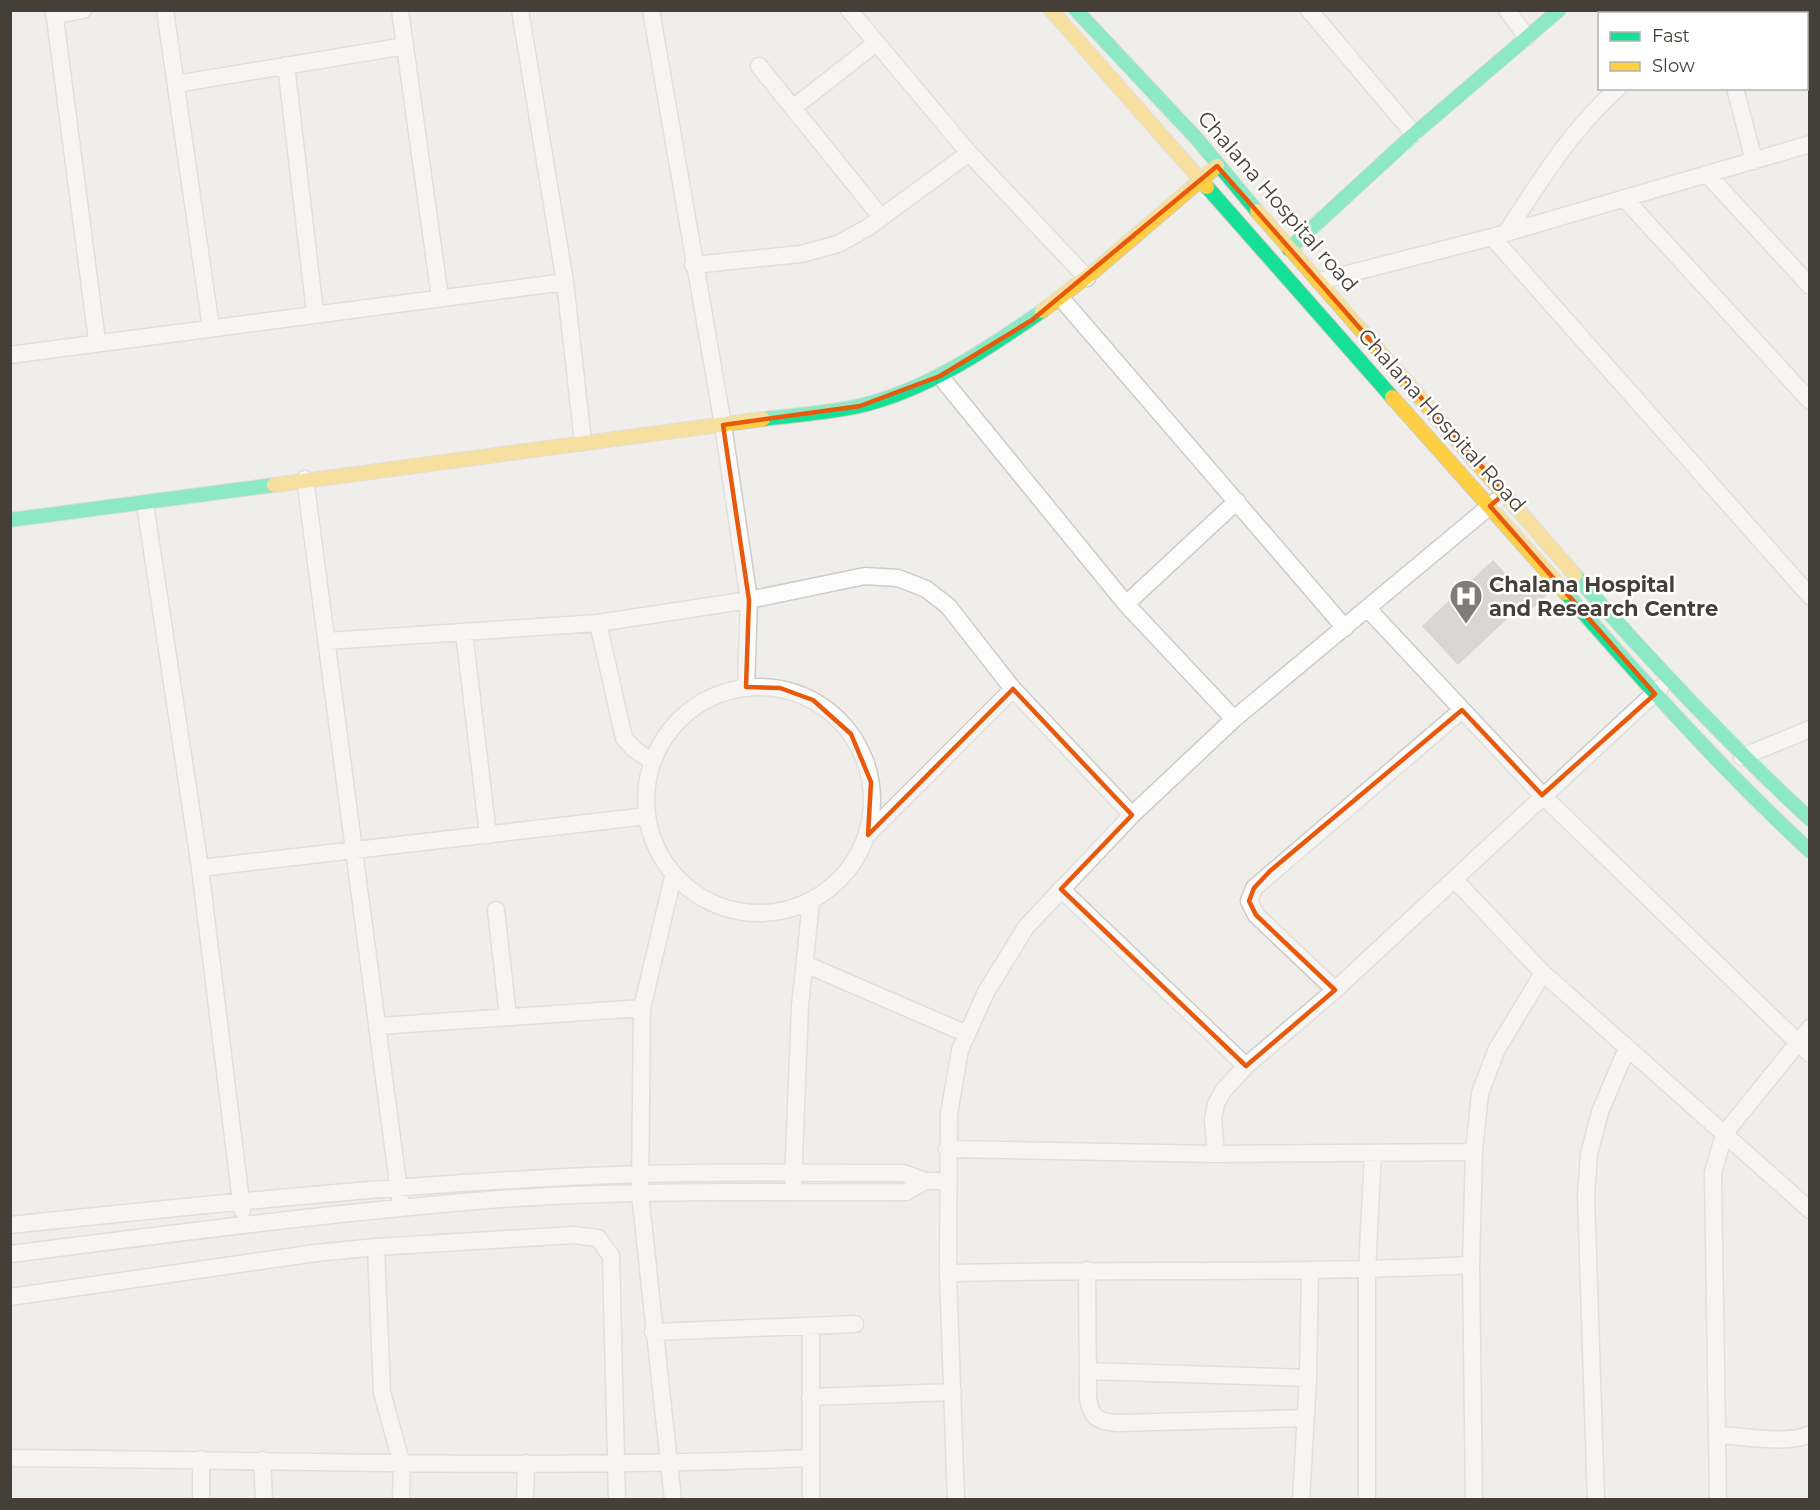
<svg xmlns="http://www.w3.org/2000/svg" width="1820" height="1510" viewBox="0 0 1820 1510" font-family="Montserrat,sans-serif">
<rect width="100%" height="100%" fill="#f0eeeb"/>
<path fill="#dad7d3" stroke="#d8d5d0" stroke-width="1.5" d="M1493,561L1520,591L1534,578L1547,594L1530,610L1523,603L1458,664L1423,626Z"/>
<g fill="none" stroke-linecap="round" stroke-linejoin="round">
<g stroke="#ceccc8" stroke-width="19">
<path id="street" d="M54,10L97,341
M165,10L211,328
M400,10L440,298
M651,10L723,425L749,600L746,687
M849,10L969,153
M1309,10L1414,134
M1507,10L1527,37
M1702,14L1706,10
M54,15L83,10
M1806,26L1810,25
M286,65L315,313
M759,66L881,217
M176,84L405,46
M1735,88L1754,161
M793,108L876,43
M1707,174L1810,286
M1624,198L1810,401
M1508,230C1541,179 1572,129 1618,88
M1492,237L1810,596
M693,265L801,254L838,244L867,228L969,153L1087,278
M1320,281L1492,237L1810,144
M565,282L583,442
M1061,298L1345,628
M10,355L565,282L520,10
M940,376L1126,604L1234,719
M305,479L400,1199
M145,504L200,868L242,1210
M1126,604L1237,501
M1368,609L1542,795L1810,1054
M598,623L624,738L634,749L653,762
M464,632L488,835
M328,641L598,623L749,600L865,576L898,578L926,589L948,606L1013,689L1132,815
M646 800a113 113 0 1 1 226 0a113 113 0 1 1-226 0Z
M1742,757L1810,729
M868,834L1013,689
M200,868L647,816
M1454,879L1543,973L1810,1210
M1061,889L1246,1066
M496,910L508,1016
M805,964L967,1034
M1335,990L1256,915L1249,901L1254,888L1462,710
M379,1026L642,1008
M947,1149L1216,1154L1474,1152
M1216,1154L1213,1120L1216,1104L1223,1091L1246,1066L1335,990L1660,688
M793,1182L800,1006L811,902
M10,1225C220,1203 429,1181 639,1174C727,1171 815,1173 903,1173L925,1181H949
M376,1247L382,1392L402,1465L401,1500
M10,1254C169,1234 329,1213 488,1200C627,1189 767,1193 906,1192L925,1181
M1087,1270L1088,1397C1090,1417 1098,1422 1118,1423L1305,1418
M948,1273C1123,1269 1297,1274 1471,1265
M10,1297L316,1253L376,1247L574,1235L598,1238L611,1256L617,1500
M653,1332L855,1324
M1088,1371L1308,1378
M810,1397L953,1392
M1718,1435C1742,1436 1789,1445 1810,1434
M10,1458C277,1460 543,1470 810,1458
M262,1460L264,1500
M201,1500V1459
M525,1500L526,1463
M673,1500L640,1194L642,1008L673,877
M811,1500V1327
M956,1500L948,1273L949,1114L960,1050L986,992L1026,927L1132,815L1234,719L1496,501
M1301,1500L1308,1378L1310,1270
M1367,1500V1270L1373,1153
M1474,1500L1471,1265L1474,1152L1480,1093L1497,1049L1543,973
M1596,1500L1586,1196L1589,1154L1600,1112L1627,1048
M1718,1500L1713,1173L1724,1134L1810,1028"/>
</g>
<g stroke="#cecac2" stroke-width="16">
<path id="fast" d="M1076,10L1197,139L1257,211
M1207,187L1392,397
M1289,249L1414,134L1559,10
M763,419C795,415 828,413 859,406C925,391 987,349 1042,311
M10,520L274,485
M1575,575C1650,660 1726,742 1810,819
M1566,593C1644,682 1723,771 1810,851"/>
</g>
<g stroke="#cecac2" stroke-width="16">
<path id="slow" d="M1051,10L1207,187
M1257,211L1575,575
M1042,311L1093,272L1217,166
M1392,397L1566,593
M274,485L763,419"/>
</g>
<use href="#street" stroke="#fdfcfc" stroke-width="16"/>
<use href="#fast" stroke="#16e098" stroke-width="14"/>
<use href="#slow" stroke="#ffcf43" stroke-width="14"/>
</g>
<path d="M0 0H1820V1510H0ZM1217,166L1505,493L1490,506L1655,694L1542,795L1462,710L1270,871L1254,888L1249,901L1256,915L1335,990L1246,1066L1061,889L1132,815L1013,689L868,835L871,782L851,734L813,700L780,688L746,687L749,600L723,425L860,406L940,376L1032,320Z" fill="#f0eeeb" fill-opacity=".55" fill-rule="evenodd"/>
<path fill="none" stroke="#e8590c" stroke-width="4.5" stroke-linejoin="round" d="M1217,166L1505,493L1490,506L1655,694L1542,795L1462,710L1270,871L1254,888L1249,901L1256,915L1335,990L1246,1066L1061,889L1132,815L1013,689L868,835L871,782L851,734L813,700L780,688L746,687L749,600L723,425L860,406L940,376L1032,320Z"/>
<defs>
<g id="hospital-pin" transform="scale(1.725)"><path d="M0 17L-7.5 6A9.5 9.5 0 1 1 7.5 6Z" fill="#827c76" stroke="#fff"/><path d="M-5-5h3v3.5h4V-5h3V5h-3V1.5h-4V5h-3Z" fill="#fff"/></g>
</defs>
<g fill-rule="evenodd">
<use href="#hospital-pin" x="1466" y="596"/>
</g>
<g text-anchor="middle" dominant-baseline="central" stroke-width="5" stroke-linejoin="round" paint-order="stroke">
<g font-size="21" fill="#463f37" stroke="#fff">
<text transform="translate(1278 201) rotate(49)">Chalana Hospital road</text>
<text transform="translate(1442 420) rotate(48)">Chalana Hospital Road</text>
</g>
<g font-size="21" font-weight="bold" fill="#463f37" stroke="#fff" text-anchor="start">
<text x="1489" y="584">Chalana Hospital<tspan x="1489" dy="24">and Research Centre</tspan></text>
</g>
</g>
<rect width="1820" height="1510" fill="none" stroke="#463f37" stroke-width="24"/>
<rect x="1598" y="12" width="210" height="78" fill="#ffffff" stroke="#b5b2af" stroke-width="1.5"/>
<rect x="1610" y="32" width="30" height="9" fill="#16e098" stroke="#b5b2af" stroke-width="1.5"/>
<text x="1652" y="42" font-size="18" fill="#463f37">Fast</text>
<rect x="1610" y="62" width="30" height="9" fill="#ffcf43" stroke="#b5b2af" stroke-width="1.5"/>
<text x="1652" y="72" font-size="18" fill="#463f37">Slow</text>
</svg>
